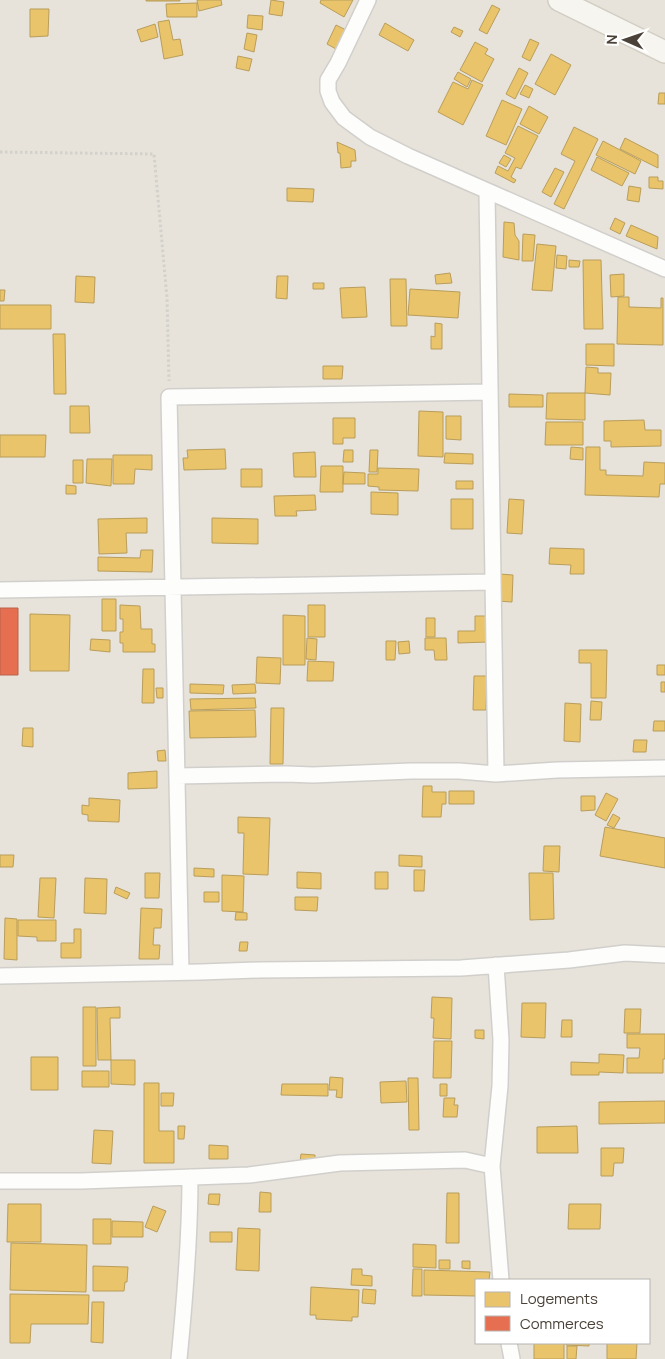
<svg xmlns="http://www.w3.org/2000/svg" width="665" height="1359" viewBox="0 0 665 1359" font-family="Manrope,sans-serif">
<rect width="100%" height="100%" fill="#f3f1ed"/>
<path fill="#e7e3da" fill-rule="evenodd" d="M0,0H665V1359H0ZM476,1280H649V1343H476Z"/>
<path fill="#e9c46a" stroke="#b99d5b" d="M146,0H180V1H146Z
M197,0H221L222,5L199,11Z
M271,0L284,2L282,16L269,14Z
M321,0H353L344,17L320,3Z
M197,3V17H167L166,4Z
M492,5L500,9L487,34L479,30Z
M30,9H49L48,36L30,37Z
M248,15L263,16L262,30L247,28Z
M169,20L173,40L180,39L183,55L164,59L158,22Z
M385,23L414,40L408,51L379,35Z
M155,24L158,37L141,42L137,30Z
M336,25L346,30L336,49L327,44Z
M454,27L463,31L460,37L451,32Z
M247,33L257,35L254,52L244,49Z
M530,39L539,43L530,61L522,57Z
M475,42L488,49L485,54L494,59L482,82L460,70Z
M551,54L571,65L555,95L535,84Z
M238,56L252,59L249,71L236,68Z
M519,68L528,73L515,99L506,94Z
M458,72L471,79L467,87L454,79Z
M472,80L483,85L463,125L438,112L453,82L468,89Z
M525,85L533,89L529,98L520,94Z
M659,93H665V104H658Z
M502,100L522,109L506,145L486,136Z
M529,106L548,117L539,134L520,124Z
M518,126L538,136L521,169L516,167L511,177L516,180L514,183L495,173L498,166L508,171L515,158L505,153Z
M574,127L598,139L564,209L554,204L575,161L561,154Z
M625,138L658,155V168L620,149Z
M603,141L641,161L635,174L596,155Z
M337,142L355,150L356,161H351V167L341,168L340,153H338Z
M504,155L511,159L506,167L499,163Z
M597,157L629,173L622,186L591,170Z
M555,168L564,172L551,197L542,192Z
M649,177H658V181H663V189L649,188Z
M629,186L641,188L639,202L627,200Z
M287,188L314,189L313,202L287,201Z
M615,218L625,223L620,234L610,229Z
M504,222L514,223L515,235L519,241V260L503,257Z
M631,225L658,237L657,249L626,236Z
M523,234L535,235L533,261H522Z
M537,244L556,246L552,291L532,290Z
M557,255L567,256L566,269L556,268Z
M569,260L580,261L579,267H569Z
M583,260H601L603,329H584Z
M450,273L452,283L436,284L435,275Z
M624,274V296L611,297L610,275Z
M76,276L95,277L94,303L75,302Z
M277,276H288L287,299L276,298Z
M390,279H406L407,326H391Z
M313,283H324V289H313Z
M365,287L367,317L342,318L340,288Z
M410,289L460,292L458,318L408,315Z
M0,290H5L4,301H0Z
M618,297H629V307L661,308V298H663V345L617,344Z
M0,305H51V329H0Z
M435,323L442,324V349H431V336L435,337Z
M53,334H65L66,394H54Z
M586,344H614V366L586,365Z
M323,366H343L342,379H323Z
M586,367L598,368V373H611L610,395L585,393Z
M547,393H585V420L546,419Z
M509,394L543,395V407H509Z
M70,406H89L90,433H70Z
M419,411L443,412V457L418,456Z
M446,416H461V440L446,439Z
M333,418H355V438H343V444H333Z
M644,420L645,430H661V446L611,447V441H604V421Z
M546,422H583V445H545Z
M0,435H46L45,457H0Z
M571,447L583,448V460L570,459Z
M586,447H600V470H606V475L643,476L644,462L665,463V484H660L659,497L585,495Z
M225,449L226,469L184,470L183,458H188L187,450Z
M344,450H353V462H343Z
M370,450H378L377,472H369Z
M315,452L316,477H294L293,453Z
M445,453L473,454V464L444,463Z
M113,455H152V470L135,469L134,484H113Z
M87,459H112L111,486L86,483Z
M73,460H83V483H73Z
M321,466H343V492H320Z
M378,468L419,469L418,491L379,490V487L368,486V474H378Z
M241,469H262V487H241Z
M344,472L365,473V484H343Z
M456,481H473V489H456Z
M66,485L76,486V494H66Z
M371,492L398,493V515L371,514Z
M315,495L316,510L296,511L297,516H275L274,496Z
M451,499H473V529H451Z
M509,499L524,500L522,534L507,533Z
M147,518V533H126L127,553L99,554L98,519Z
M212,518L258,519V544L212,543Z
M550,548L584,549V574H570L571,565L549,564Z
M141,550H153L152,572L98,571V557L140,558Z
M499,574L513,575L512,602L497,601Z
M102,599H116V631H102Z
M120,605L140,606L141,629H152V644H155V652H123V643H120V632H123V619H120Z
M308,605H325V637H308Z
M30,614L70,615L69,671H30Z
M283,615L305,616V665H283Z
M475,616H488V642L458,643V631H475Z
M426,618H435V637H426Z
M307,638L317,639L316,660L306,659Z
M425,638H446L447,660H435L434,650H425Z
M91,639L110,640V652L90,650Z
M386,641H396L395,660H386Z
M409,641L410,653L399,654L398,642Z
M579,650H607L606,698H591V663H579Z
M257,657L281,658L280,684L256,683Z
M308,661L334,662L333,681H307Z
M657,665H665V675H657Z
M143,669H154V703H142Z
M474,676H487L486,710H473Z
M661,682H665V692H661Z
M190,684L224,685L223,694L190,693Z
M255,684L256,693L233,694L232,685Z
M156,688H163V698H157Z
M255,698L256,708L191,710L190,699Z
M591,701L602,702L601,720H590Z
M565,703L581,704L580,742L564,741Z
M271,708H284L283,764H270Z
M255,710L256,737L190,738L189,711Z
M654,721H665V731H653Z
M23,728H33V747L22,746Z
M634,740H647L646,752H633Z
M165,750L166,761H158L157,751Z
M157,771V788L128,789V773Z
M423,786H432V792H446V804H442L441,817H422Z
M449,791H474V804H449Z
M606,793L618,799L606,821L595,815Z
M581,796H595V810L581,811Z
M89,798L120,800L119,822L88,821V815L82,814V805L89,806Z
M613,814L620,818L614,828L607,825Z
M238,817L270,818L268,875L243,874L244,833H238Z
M605,827L665,838V868L600,856Z
M544,846H560L559,872L543,871Z
M0,855H14L13,867H0Z
M399,855L422,856V867L399,866Z
M194,868L214,869V877L194,876Z
M414,870H425L424,891H414Z
M297,872L321,873V889L297,888Z
M375,872H388V889H375Z
M145,873H160L159,898H145Z
M529,873H553L554,919L530,920Z
M222,875L244,876L243,912L222,911Z
M40,878H56L54,918L38,917Z
M85,878L107,879L106,914L84,913Z
M116,887L130,893L127,899L114,893Z
M204,892H219V902H204Z
M295,897H318L317,911L295,910Z
M141,908L162,909L161,928H154L153,945H160L159,959H139Z
M236,912L247,913V920H235Z
M5,918L17,919V960L4,959Z
M18,920H56V941H37V937L18,936Z
M74,929H81V958H61V943H74Z
M240,942H248L247,951H239Z
M432,997L452,998L451,1039L433,1038L434,1018H431Z
M522,1003H546L545,1038L521,1037Z
M83,1007H96V1066H83Z
M120,1007V1018H110L111,1060H98L97,1008Z
M625,1009H641L640,1033H624Z
M562,1020H572V1037H561Z
M475,1030H484V1039L475,1038Z
M627,1034H665V1059H663V1073H627V1058H639L640,1048H627Z
M434,1041H452L451,1078H433Z
M599,1054L624,1055L623,1073L599,1072V1075H571V1062L599,1063Z
M31,1057H58V1090H31Z
M111,1060H135V1085L111,1084Z
M82,1071H109V1087H82Z
M330,1077L343,1078L342,1098L336,1097L337,1090H329Z
M408,1078H418L419,1130H409Z
M406,1081L407,1102L381,1103L380,1082Z
M144,1083H159V1131H174V1163H144Z
M282,1084H328V1096L281,1095Z
M440,1084H447V1096H440Z
M161,1093H174L173,1106H161Z
M444,1098H455L454,1105H458L457,1117H443Z
M665,1101V1123L599,1124V1102Z
M178,1126H185L184,1139H178Z
M577,1126L578,1153H537V1127Z
M94,1130L113,1131L111,1164L92,1163Z
M209,1145L228,1146V1159H209Z
M601,1148H624L623,1163H614L613,1176H601Z
M301,1154L315,1155V1162H300Z
M260,1192L271,1193V1212H259Z
M447,1193H459V1243H446Z
M209,1194H220L219,1205L208,1204Z
M8,1204H41V1242H7Z
M569,1204H601L600,1229H568Z
M153,1206L166,1211L157,1232L145,1227Z
M93,1219H111V1244H93Z
M112,1221L143,1222V1237H112Z
M238,1228L260,1229L259,1271L236,1270Z
M210,1232H232V1242H210Z
M11,1243L87,1245L86,1292L10,1290Z
M413,1244L436,1245V1268L413,1267Z
M439,1260H450V1269H439Z
M462,1261H470V1269L462,1268Z
M93,1266L128,1267L127,1282H125L124,1291H93Z
M352,1269H362V1275L372,1276V1286L351,1285Z
M413,1269H422V1296H412Z
M424,1270L490,1272L489,1280H476V1296L424,1295Z
M311,1287L359,1290L358,1317H352V1321L316,1319V1315H310Z
M363,1289L376,1290L375,1304L362,1303Z
M10,1294L89,1295L88,1324H31L30,1343H10Z
M92,1302H104L103,1343L91,1342Z
M534,1343H564V1359H534Z
M566,1343H589V1346L566,1345Z
M607,1343H637L636,1359H607Z
M567,1346H577L576,1359H567Z"/>
<path fill="#e76f51" stroke="#b8624a" d="M0,608H18V675H0Z"/>
<g fill="none" stroke-linecap="round" stroke-linejoin="round">
<g stroke="#d1cfcb" stroke-width="18">
<path id="street" d="M368,0L338,63L328,80V91L332,102L344,118L370,137L408,156L665,269
M487,192L496,774
M0,590L493,582
M177,776L286,774L313,775L411,771H459L496,774L557,770L665,768
M496,965L501,1040L500,1086L492,1166L501,1280
M181,972L169,397L490,392
M0,976L201,972L259,970L461,968L569,960L625,953L665,955
M0,1181H81L249,1175L340,1163L465,1160L492,1166
M509,1343L512,1359
M179,1359C185,1298 190,1237 190,1177"/>
</g>
<g stroke="#d2cec4" stroke-width="24">
<path id="secondary" d="M559,0L665,52"/>
</g>
<path stroke="#d3d1cb" stroke-width="3" stroke-dasharray="2.5 2.5" stroke-linecap="butt" d="M0,152L154,154L167,298L169,381"/>
<use href="#street" stroke="#fdfdfc" stroke-width="15"/>
<use href="#secondary" stroke="#f7f5f0" stroke-width="21"/>
</g>
<rect x="475" y="1279" width="175" height="65" fill="#ffffff" stroke="#b7b3af"/>
<rect x="485" y="1292" width="25" height="15" fill="#e9c46a" stroke="#b7b3af"/>
<text x="520" y="1304" font-size="15" fill="#4a4238">Logements</text>
<rect x="485" y="1316" width="25" height="15" fill="#e76f51" stroke="#b7b3af"/>
<text x="520" y="1329" font-size="15" fill="#4a4238">Commerces</text>
<g transform="translate(625 40) rotate(272)" stroke="#ffffff" stroke-width="4" paint-order="stroke">
<path d="M0-4L9 19L0 12L-9 19Z" fill="#4a4238"/>
<text y="-8" font-size="14" font-weight="bold" text-anchor="middle" fill="#4a4238">N</text>
</g>
</svg>
